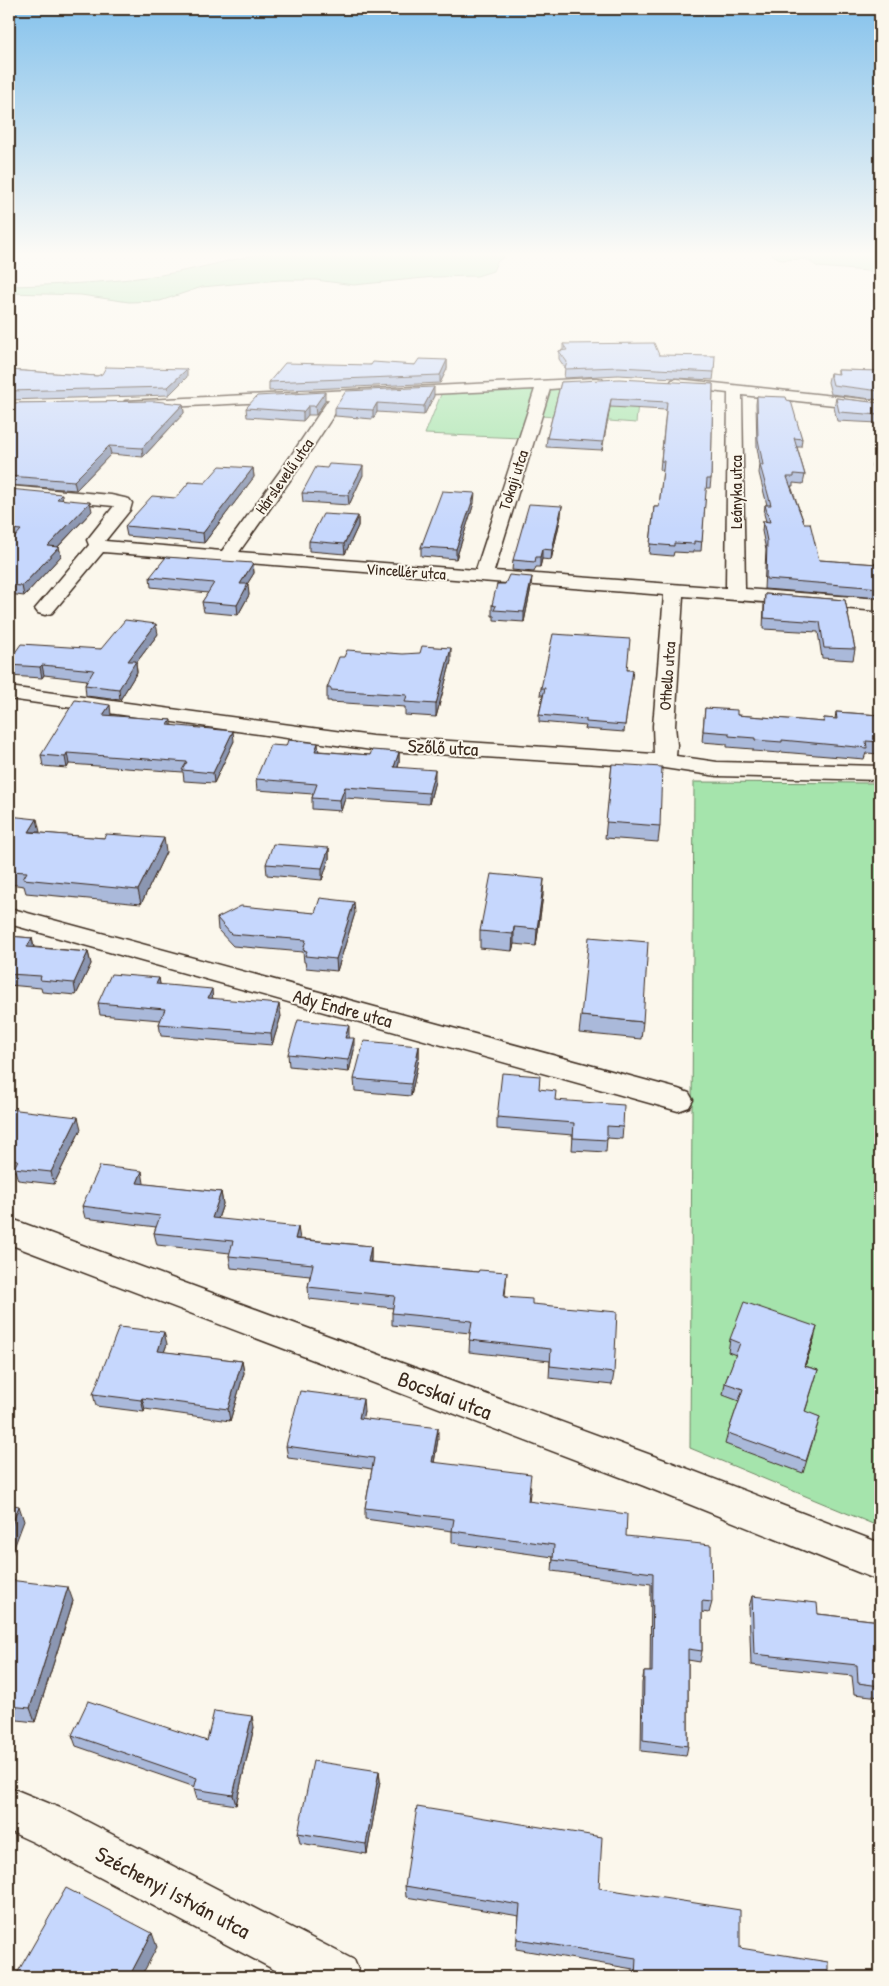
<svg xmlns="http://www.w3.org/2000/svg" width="889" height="1986" viewBox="0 0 889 1986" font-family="'Patrick Hand',sans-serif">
<rect width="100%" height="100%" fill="#fbf7ec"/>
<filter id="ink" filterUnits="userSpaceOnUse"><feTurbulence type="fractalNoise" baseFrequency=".02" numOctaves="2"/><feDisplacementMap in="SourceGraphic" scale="10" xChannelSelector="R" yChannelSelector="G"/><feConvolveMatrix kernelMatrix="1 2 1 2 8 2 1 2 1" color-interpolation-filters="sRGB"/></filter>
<g filter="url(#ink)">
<path fill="#a5e4ac" stroke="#708765" d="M269,252H509L497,262L493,271L477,276L434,277L354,285L316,280H280L233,284L202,287L160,301L129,302L81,295L9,293V286C54,285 101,283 146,277C188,272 228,260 269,252Z
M769,252H880V272L818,267L806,259L781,260Z
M640,384L636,423L541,416L549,385Z
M539,386L521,438L425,434L442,392Z
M694,782L880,783V1527L690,1448Z"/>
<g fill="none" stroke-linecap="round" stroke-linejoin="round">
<g stroke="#3b2a1e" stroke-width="3">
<path id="minor" d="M597,378L602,379L604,382L602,385L550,389L494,571L726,588L728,393L677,387L672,386L670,383L672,380L677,379L880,401V410L742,395L745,589L880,599V611L683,596L675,726L677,745L676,756L717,762L880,766V780L717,776L664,768L372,750L9,699V687L372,736L654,754L653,726L664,595L103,552L52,613L45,615L38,613L35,609L89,545L87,540L114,506L9,496V486L111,495L129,499L132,503L130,510L105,541L222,551L286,463L329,399L130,409L125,407L122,404L125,401ZM535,389L476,570L239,552L301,465L345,398Z
M9,908L678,1089L689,1093L693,1100L689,1107L678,1111L9,924Z
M9,1218L670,1462L880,1543V1581L644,1486L9,1244Z
M9,1787L65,1810L354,1960L361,1977H288L33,1842L9,1831Z"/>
</g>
<use href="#minor" fill="#fbf7ec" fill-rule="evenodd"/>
</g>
<path fill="#aab9da" stroke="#3b2a1e" d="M563,344L659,355L714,372L713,380L618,375L564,378L565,368L559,359V351L563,350Z
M447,360V369L440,383L269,391V382L371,365H415Z
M9,370L97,376L187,377L169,395L9,400Z
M838,370L880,371V400L831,394L828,382L830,373L838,374Z
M561,382L713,384L711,479L710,488H706L701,551H693V553L674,552L673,556L649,554L654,507H659L663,470H660L666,410L610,407L602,450L546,447L547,438Z
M434,396L424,415L377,412L373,419L335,416V408Z
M757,396L787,400L802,439L801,447H797L805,475L803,484L793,483V486H791L804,523L819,560L876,564L877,557L880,558V598L764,589L766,550L762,531L763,521H766L764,514L765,505H767L759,473L760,465L757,447L756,404Z
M836,398L880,403V431L879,423L837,421L834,407Z
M325,401L316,415H308L303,421L247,417L246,408Z
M9,403L183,404L184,413L143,457L111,454L76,490L9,485Z
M874,456H880V495L878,488H876L872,465Z
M253,468L254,477L204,543L127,536L125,526L176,498L205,483Z
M363,475L349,505L303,502L302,493Z
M9,489L63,499L92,511L58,547H59L61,556L24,596L9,594V544L13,539L9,538Z
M474,503L456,559L421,556V547Z
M358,516V526L345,554L309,551V541Z
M561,516L551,560L542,559L540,567H536L534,572L512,570L513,560Z
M253,563L254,573L247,584L249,595L238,615L204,612L202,602L208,593L151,587L150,577Z
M531,587L524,622L494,620V616H492V605Z
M765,594L845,600L855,649L853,660L822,658L818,632L763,629L764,604Z
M158,634L136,663L137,672L120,700L86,696L85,685L87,680L44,675L42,678L9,676V661L101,649Z
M451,661L436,717L405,715V707L331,702V701H327V688Z
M627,670H633L624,732L585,729L586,726L539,722V715L543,695H540L541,688Z
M705,708L737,715L823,722L824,718L835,719L836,712L880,715V754L866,753L864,759L781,752L780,753L753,751V749L727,747V744L702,742Z
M111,715V716L171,720V725L234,741L214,783L184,781L183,772L69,764L67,768L43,766L41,755Z
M319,751L370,755L399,752V763L398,768L435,781L429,804L345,798L341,811L312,809V798L313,794L257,790L256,779Z
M612,764L660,826L658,842L605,838Z
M9,816L40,833L104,838L166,852L141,904L26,893L24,886L9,884Z
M329,848V859L322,880L267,875L266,864Z
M543,895L536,946L514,944L512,951L480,948V931Z
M315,913H355L337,971L306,968L305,962H304L303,952L233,946L218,930L217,918Z
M9,936L32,938L34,947L88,952L91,964L76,995L42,992L41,988L9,985Z
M159,978L160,985L281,1016L272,1045L161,1036L159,1024L161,1020L100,1015L98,1003Z
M581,1016L643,1022L641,1039L579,1033Z
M349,1037L354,1050L349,1072L289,1066L288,1054Z
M419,1046V1058L411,1096L355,1091L354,1079Z
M540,1089L555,1100L623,1127L622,1139L607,1138L606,1152L572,1150L573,1135L497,1129V1117Z
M9,1109L81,1129L54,1184L18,1180L15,1171H9Z
M144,1183V1184L221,1192L223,1204L218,1219L300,1239L371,1246V1262L478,1272H507L505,1297L532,1304L614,1373L612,1385L549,1378L550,1361L469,1352L470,1333L392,1325V1313L393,1308L309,1299L308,1287L310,1276L231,1268L229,1256L230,1253L157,1245L154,1233L156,1227L85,1218L82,1206Z
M730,1339H814L805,1366L818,1370L805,1412L820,1417L803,1473L725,1444L728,1433L739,1401L723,1395L725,1383L736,1355L728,1352Z
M167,1344L164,1352L242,1361L244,1373L230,1421L145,1409L144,1412L96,1406L93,1394Z
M364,1411L362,1418L438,1439L434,1463L531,1486L529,1501L626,1536L712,1602L709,1613L702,1612V1651L700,1662L688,1660V1746L686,1756L641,1751L642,1683L644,1672H650L651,1584L552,1571L553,1557L452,1543V1531L365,1519V1508L372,1469L288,1458L286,1446Z
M9,1580L73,1601L35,1722L9,1719Z
M752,1596L818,1614L880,1621V1697L854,1694L852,1676L751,1665L749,1607Z
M254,1727L236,1805L197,1799L194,1789L195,1787L76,1746L72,1735L207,1741Z
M379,1771L380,1781L367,1854L300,1843L298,1833Z
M405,1886L599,1888L740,1948L828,1977H633V1969L516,1949L519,1916L406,1897Z"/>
<path fill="#8b96b1" stroke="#3b2a1e" d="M447,360V369L440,383V375Z
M187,369V377L169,395L168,387Z
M434,387V396L424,415V406Z
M325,392V401L316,415L315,406Z
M611,399L610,407L602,450L603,442Z
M377,403V412L373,419V410Z
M183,404L184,413L143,457L142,448Z
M308,406V415L303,421V412Z
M109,446L111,454L76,490L74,481Z
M363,466V475L349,505L348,495Z
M253,468L254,477L204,543L203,533Z
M475,493L474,503L456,559V549Z
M62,494L63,503L57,499Z
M90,502L92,511L50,555L48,546Z
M562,506L561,516L551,560L552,550Z
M358,516V526L345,554L344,544Z
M59,547L61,556L24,596L22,586Z
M542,549V559L540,567V557Z
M253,563L254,573L241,594L240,584Z
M532,577L531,587L524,622V612Z
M248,584L249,595L238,615L237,605Z
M156,624L158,634L136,663L137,672L120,700L119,689L128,661Z
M451,648V661L436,717V704Z
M42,665L44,675L42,678L40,667Z
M110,705L111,715L105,726L103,715Z
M233,731L234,741L214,783L213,773Z
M318,743L319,754L315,751Z
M399,752V763L395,778L394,767Z
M67,753L69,764L67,768L65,757Z
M435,770V781L429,804V793Z
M345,787V798L341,811L340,800Z
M37,819L40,832H29Z
M164,838L166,852L141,904L138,890Z
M329,848V859L322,880V868Z
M544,879L543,895L536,946L537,929Z
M354,902L355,913L337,971L336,959Z
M514,927V944L512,951L513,934Z
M32,938L34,950L27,947Z
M88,952L91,964L76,995L74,983Z
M159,978L161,990L156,984Z
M212,989L213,1001L208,998Z
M279,1004L281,1016L272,1045L271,1033Z
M349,1025V1037L346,1050L345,1038Z
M354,1038V1050L349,1072L348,1060Z
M419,1046V1058L411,1096V1084Z
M78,1117L81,1129L54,1184L51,1172Z
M142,1171L144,1183L139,1196L137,1183Z
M221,1192L223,1204L214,1230L212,1218Z
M298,1227L300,1239H295Z
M371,1246V1258L368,1274V1262Z
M817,1327L814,1339L801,1378L804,1366Z
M164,1332L167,1344L160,1363L158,1351Z
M242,1361L244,1373L230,1421L228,1409Z
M142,1398L145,1409L144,1412L141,1400Z
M363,1399L364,1411L360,1430L359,1418Z
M438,1428V1439L432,1474V1462Z
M19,1506L24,1521L9,1561V1532Z
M68,1587L73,1601L35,1722L30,1708Z
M252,1716L254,1727L236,1805L233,1795Z
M379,1771L380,1781L367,1854L366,1844Z
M152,1933L157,1947L141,1977H129Z"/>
<path fill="#c6d7fd" stroke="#3b2a1e" d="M654,343L659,355L715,356L714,372L619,367L565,369L567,362L559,351L567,350L563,344Z
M419,359L447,360L440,375L269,382L285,363L371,365L373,362L415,365Z
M106,367L187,369L168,387L9,391V370L97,376L102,374Z
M838,370L880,371V391L833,385L830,373L839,374Z
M619,379L713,384L711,479H707L702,542L694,541V544L674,543V546L650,544L654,507H659L664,461H661L667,402L611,399L603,442L547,438L561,382Z
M434,387L424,406L377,403L373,410L335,408L346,391Z
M325,392L315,406H308L303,412L246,408L257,396Z
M757,396L786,397L787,400L791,401L802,439L794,438L805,475L794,474V477H787L804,523H810L819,560L878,564L877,557L880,558V588L766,579L767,541L763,521L770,522L765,505H771L760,465H763L758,439Z
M836,398L880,403V415L839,412Z
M154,401L183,404L142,448L109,446L74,481L9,476V403Z
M874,456H880V480L878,479Z
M329,464L363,466L348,495L302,493L316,467L327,468Z
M220,466L253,468L203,533L125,526L152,496L176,498L189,482L205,483Z
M9,489L62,494L57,499L90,502L48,546L59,547L22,586L9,585V544L21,530L9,529Z
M442,491L475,493L456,549L421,547Z
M529,504L562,506L552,550L542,549L540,557H536L535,562L513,560Z
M323,514L358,516L344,544L309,541Z
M166,557L253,563L240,584H248L237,605L202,602L214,583L150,577Z
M509,575L532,577L524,612L494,610L496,606L492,605L497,584H505Z
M765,594L845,600L855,649L824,648L820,622L764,618Z
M125,620L156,624L128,661H136L119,689L85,685L94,670L42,665L40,667L9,665V661L21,644L101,649Z
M553,634L630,639L627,670H633L625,725L586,722V719L539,715L545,688H541Z
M422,646L451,648L436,704L405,702L407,695L331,690V688H327L339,657H344L347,650L403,654L420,653Z
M75,700L110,705L103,715L171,720L168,725L233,731L213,773L182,770L187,762L67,753L65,757L41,755Z
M705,708L737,710V715L824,722V718L837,719L836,712L880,715V742L866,741L867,748L782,740V742L755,740V738L729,736V733L703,731Z
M288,740L318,743L315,751L370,755L372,750L399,752L394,767L435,770L429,793L345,787L340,800L312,798L317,784L256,779L270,745L286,746Z
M612,764L662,767L660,826L606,822Z
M9,816L37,819L29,832L104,838L106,834L164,838L138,890L23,879L27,872L9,871Z
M273,844L329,848L322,868L266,864Z
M491,874L544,879L537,929L514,927L513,934L480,931Z
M320,898L354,902L336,959L305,956L307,951L303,950L306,940L231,934L217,918L241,906L315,913Z
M9,936L32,938L27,947L88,952L74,983L40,980L41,976L9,974Z
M589,937L648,942L643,1022L581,1016Z
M111,974L159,978L156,984L212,989L208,998L279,1004L271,1033L159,1024L165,1009L98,1003Z
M298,1020L349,1025L345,1038H354L348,1060L288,1054Z
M364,1041L419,1046L411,1084L354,1079Z
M502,1073L540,1076L539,1089L556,1091L555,1100L624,1105L623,1127L607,1126V1140L573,1138L574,1123L497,1117Z
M9,1109L78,1117L51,1172L14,1168L18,1160L9,1159Z
M100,1166L142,1171L137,1183L221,1192L212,1218L298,1227L295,1239L371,1246L368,1262L478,1272L479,1270L507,1272L504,1297L532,1299V1304L617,1312L614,1373L550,1366L551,1349L469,1340L472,1321L392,1313L395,1296L308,1287L313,1264L229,1256L233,1241L154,1233L160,1216L82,1206Z
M744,1302L817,1327L804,1366L818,1370L805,1411L820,1417L806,1461L728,1433L743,1389L725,1383L740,1343L730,1339Z
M119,1327L164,1332L158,1351L242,1361L228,1409L142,1398L141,1400L93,1394Z
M300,1391L363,1399L359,1418L438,1428L432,1462L531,1474L528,1501L627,1514L626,1536L711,1545L712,1602L702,1601V1651L688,1649V1746L643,1740L644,1672H652L653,1573L553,1560L554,1545L452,1531L454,1519L365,1508L374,1458L286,1446Z
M9,1504L19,1506L9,1532Z
M9,1580L68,1587L30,1708L9,1706Z
M752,1596L817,1603L818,1614L880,1621V1686L858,1683L857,1665L754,1654Z
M88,1701L207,1741L214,1711L252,1716L233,1795L194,1789L197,1778L72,1735Z
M313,1761L379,1771L366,1844L298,1833Z
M417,1807L602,1837L599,1888L740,1910V1948L828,1962V1977H635L636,1958L517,1939L520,1905L405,1886Z
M66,1888L152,1933L129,1977H15Z"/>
</g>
<linearGradient id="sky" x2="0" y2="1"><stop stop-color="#85c2ec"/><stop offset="0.48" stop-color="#fdfbf6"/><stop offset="1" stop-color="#fdfbf6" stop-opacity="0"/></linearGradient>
<rect width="889" height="530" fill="url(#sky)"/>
<g text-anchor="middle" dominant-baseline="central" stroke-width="4" stroke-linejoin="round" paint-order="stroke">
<g font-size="16" fill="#3b2a1e" stroke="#fbf7ec">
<text transform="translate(284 476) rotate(-55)">Hárslevelű utca</text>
<text transform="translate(513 480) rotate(-72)">Tokaji utca</text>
<text transform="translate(736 492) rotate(-90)">Leányka utca</text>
<text transform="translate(406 571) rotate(4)">Vincellér utca</text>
<text transform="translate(667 676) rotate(-86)">Othello utca</text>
</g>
<g font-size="19" fill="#3b2a1e" stroke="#fbf7ec">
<text transform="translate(443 747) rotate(3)">Szőlő utca</text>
<text transform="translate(343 1008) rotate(15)">Ady Endre utca</text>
</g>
<g font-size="22" fill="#3b2a1e" stroke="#fbf7ec">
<text transform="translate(445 1395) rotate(21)">Bocskai utca</text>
<text transform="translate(173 1892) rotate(28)">Széchenyi István utca</text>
</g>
</g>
<rect width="889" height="1986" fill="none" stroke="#fbf7ec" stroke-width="30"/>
<rect x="15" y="15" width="859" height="1956" fill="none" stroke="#3b2a1e" stroke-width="2" filter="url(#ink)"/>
</svg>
